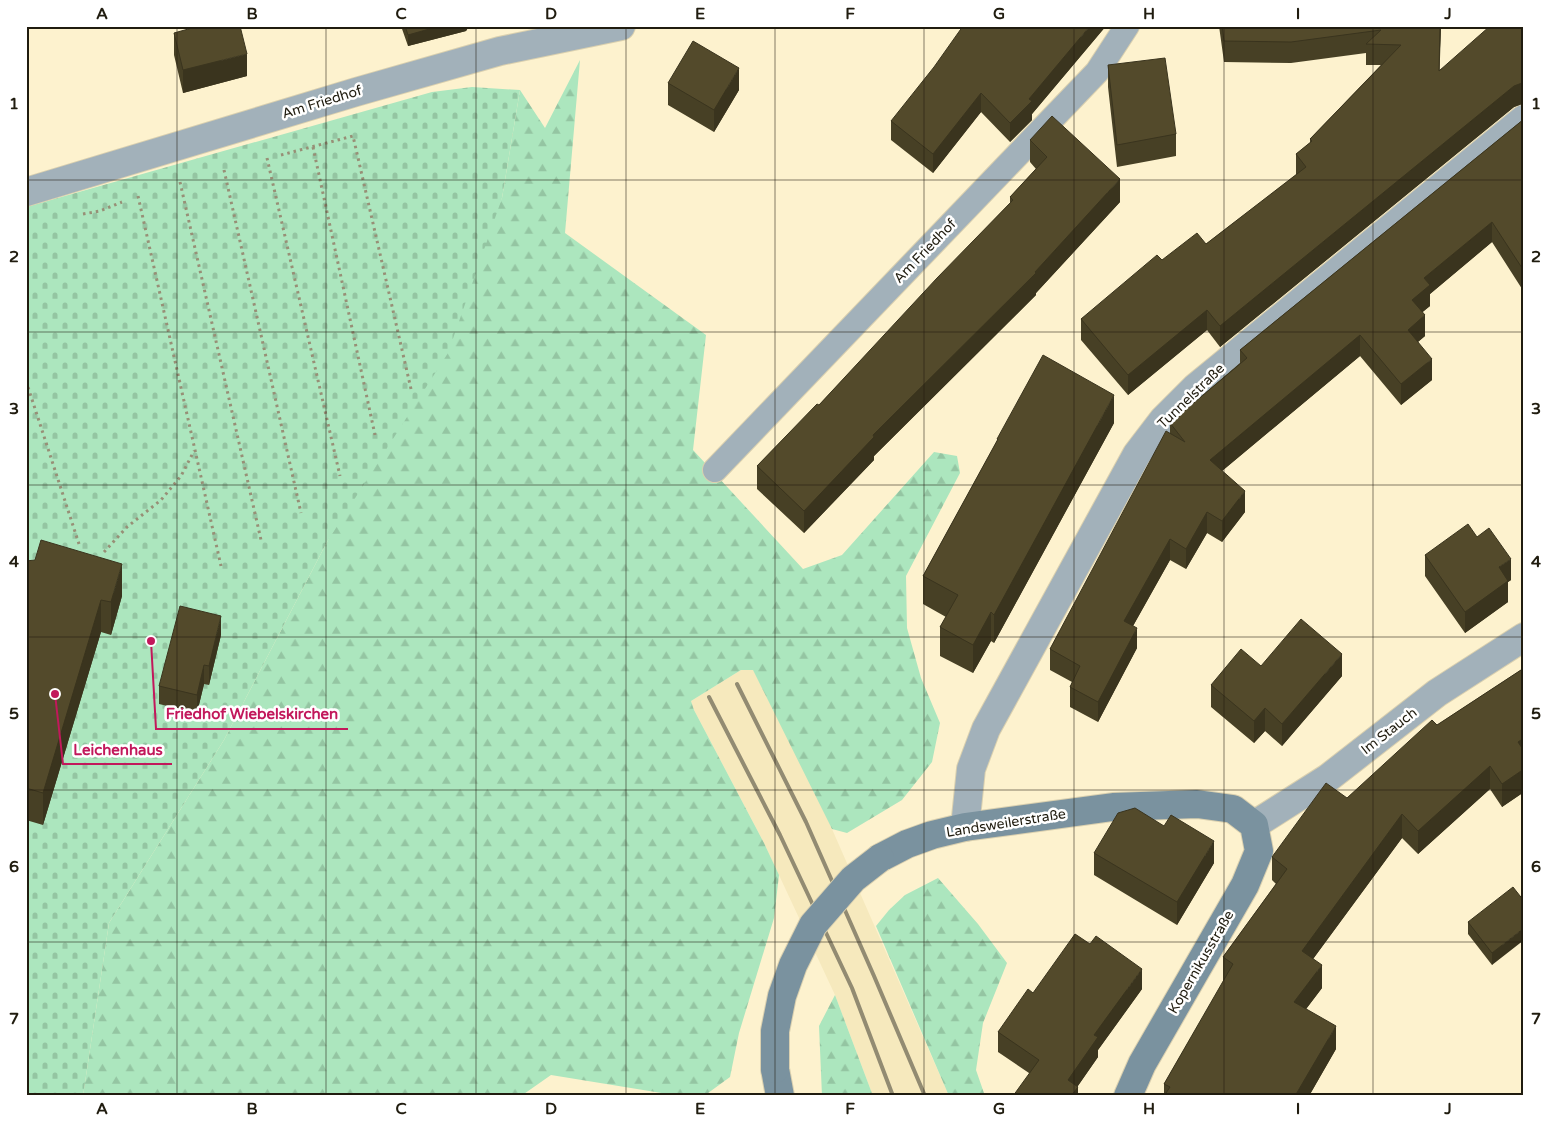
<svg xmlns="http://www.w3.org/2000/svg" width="1550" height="1122" viewBox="0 0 1550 1122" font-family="'Varela Round',sans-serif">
<defs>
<pattern id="forest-firs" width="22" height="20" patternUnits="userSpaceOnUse" patternTransform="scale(1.25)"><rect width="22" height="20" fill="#ace6be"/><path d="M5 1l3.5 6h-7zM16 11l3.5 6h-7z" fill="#94c5a2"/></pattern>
<pattern id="cemetery-stones" width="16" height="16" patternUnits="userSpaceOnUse" patternTransform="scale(1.25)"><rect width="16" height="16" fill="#ace6be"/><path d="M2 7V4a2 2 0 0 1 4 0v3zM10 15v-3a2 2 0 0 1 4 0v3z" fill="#94c5a2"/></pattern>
</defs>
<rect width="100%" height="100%" fill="#fdf2ce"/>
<path fill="#f6e9bd" d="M753,669L825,813L949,1096H873L835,995L764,843L694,710L691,701L741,670Z"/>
<path fill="url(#forest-firs)" d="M580,60L565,233L706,335L693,450L803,569L842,555L934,452L957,456L960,473L906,576L907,628L921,678L940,723L932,762L902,800L847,833L832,829L753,670H741L691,701L694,710L764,843L779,875L774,918L739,1033L730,1077L704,1096H680L551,1075L521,1096H83L109,923L224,740L327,542L502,198L520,90L545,128Z
M938,878L978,924L1007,963L983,1023L976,1070L985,1096H949L876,926L889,910L905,895Z
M835,995L873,1096H822L819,1026Z"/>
<path fill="url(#cemetery-stones)" d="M472,87L520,90L502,198L448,353L327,542L224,740L109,923L83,1096H26V207L432,92Z"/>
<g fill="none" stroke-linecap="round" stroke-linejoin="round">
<g stroke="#dad0af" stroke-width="26">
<path id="lane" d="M715,470L1097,72L1127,26"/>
</g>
<g stroke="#dad0af" stroke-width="30">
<path id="street" d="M26,192L356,92L500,51L621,26
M1254,825L1328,778L1437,693L1524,637
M965,827L971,769L986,729L1137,454L1163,420L1196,387L1524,119"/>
</g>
<g stroke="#dad0af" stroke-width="30">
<path id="secondary" d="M880,858L907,844L932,835L965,827L1113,807L1197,804L1233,809L1254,825L1259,851L1245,885L1142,1064L1128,1096
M775,1069L780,1096"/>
</g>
<path stroke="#978f76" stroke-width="3" stroke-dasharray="2.5 4" stroke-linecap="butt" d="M313,147L375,435
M281,155L353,136L411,389
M267,158L340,476
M224,170L301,513
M180,182L261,540
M138,196L221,566
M83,214L100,211L122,202
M26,381L79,544
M104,552L127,527L161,500L181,476L194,451"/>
<use href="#lane" stroke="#a2b1ba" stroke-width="24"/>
<use href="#street" stroke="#a2b1ba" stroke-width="28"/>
<use href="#secondary" stroke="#7a929f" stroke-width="28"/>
<path stroke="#928b72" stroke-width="4" d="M737,684L806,822L874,976L925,1096
M709,697L780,835L852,988L893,1096"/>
<g stroke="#dad0af" stroke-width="30" stroke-linecap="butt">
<path id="secondary-bridge" d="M775,1069V1031L782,996L793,965L813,925L853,879L880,858"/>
</g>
<use href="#secondary-bridge" stroke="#7a929f" stroke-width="28"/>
</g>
<path fill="#474025" d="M401,26H469L466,31L408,46Z
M1106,26L1032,114V120L1010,142L981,112L933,173L891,140V121Z
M1219,26H1441L1439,70L1524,26V104H1522L1514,107L1220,347L1207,330L1128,395L1081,340V319L1162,260L1206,244L1296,175V154L1310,143V139L1381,65H1366V53L1291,63L1224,62Z
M174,33L247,76L183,93L174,55Z
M1108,65L1176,134V156L1117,167L1108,87Z
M668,83L739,90L714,132L668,105Z
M1524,119V292L1492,242L1430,294V306L1422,312L1425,336L1418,342L1432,380L1401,405L1360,356L1222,471L1245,512L1222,542L1207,533L1186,569L1170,560L1133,626L1137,648L1098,722L1070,707V687L1072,682L1050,670V649L1170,433V423L1240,363V350Z
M1030,140L1120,202L1036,293V295L874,456V460L804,533L757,489V466L819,405L1010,203V197L1036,169L1030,162Z
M1114,423L994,643L991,641L973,673L940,656V627L946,617L923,604V576L997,441V439Z
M1477,537L1511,580L1508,582V602L1465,633L1425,576V555Z
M26,561L122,596L111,635L101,632L43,825L26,820Z
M221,635L209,685L204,684L197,713L159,704V686Z
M1261,666L1342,676L1282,746L1265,731L1254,743L1211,707V685Z
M1524,668V792L1502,807L1490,789L1418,854L1402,838L1313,959L1322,988L1306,1009L1336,1049L1309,1096H1164V1084L1224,981L1223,980V957L1276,884L1272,880V857L1347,798L1437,725Z
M1164,826L1214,863L1177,925L1094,875V853Z
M1524,901L1492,965L1468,934V922Z
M1142,989L1098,1050V1057L1077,1087L1078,1096L1029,1073L998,1052V1032L1033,993Z"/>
<path fill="#3a341e" d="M440,26H469L466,31L408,46V35Z
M1090,26H1106L1032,114V120L1010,142V123L1029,99Z
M1440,26H1441L1439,91V71Z
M247,54V76L183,93V70Z
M739,68V90L714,132V110Z
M1522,83V104L1514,107L1220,347V326L1514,86Z
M981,93V112L933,173V154Z
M1120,179V202L1036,293V295L874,456V460L804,533V511L873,435L1035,272Z
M1492,222V242L1430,294V306L1412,321V300L1424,278Z
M1207,310V330L1128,395V375Z
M1425,315V336L1408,350V330Z
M1360,335V356L1210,481V460Z
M1432,359V380L1401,405V384Z
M1114,395V423L994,643V615Z
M1245,491V512L1222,542V521Z
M1207,512V533L1186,569V549Z
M1170,539V560L1124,642V621Z
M1511,559V580L1508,582V602L1465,633V612L1499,567Z
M122,564V596L111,635V602Z
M101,600V632L43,825V793Z
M991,612V641L973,673V645Z
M221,616V635L209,685V666Z
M1137,628V648L1098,722V702Z
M1342,654V676L1282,746V724Z
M204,665V684L197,713V695Z
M1265,708V731L1254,743V721Z
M1524,738V761L1518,742Z
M1490,766V789L1418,854V831Z
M1524,769V792L1502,807V784Z
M1402,814V838L1302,974V951Z
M1214,841V863L1177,925V902Z
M1524,928V940L1492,965V953Z
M1322,965V988L1294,1025V1002Z
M1142,969V989L1098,1050V1057L1071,1096L1068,1080L1094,1035Z
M1336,1026V1049L1309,1096H1295Z
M1078,1087V1096H1071Z"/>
<path fill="#534a2b" stroke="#3a341e" d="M199,26H240L247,54L183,70L174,33Z
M405,26H440L408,35Z
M963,26H1090L1029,99L1032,101L1010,123L981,93L933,154L891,121L934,67Z
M1222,26H1440L1439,71L1490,26H1524V83H1522L1514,86L1220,326L1207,310L1128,375L1081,319L1157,255L1162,260L1197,233L1206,244L1306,167L1296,154L1312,141L1310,139L1401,45L1366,44L1381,30L1291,42L1224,41Z
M693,41L739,68L714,110L668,83Z
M1165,58L1176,134L1117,145L1108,65Z
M1052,116L1120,179L1035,272L1036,273L873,435L874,437L804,511L757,466L817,404L819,405L937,278L1013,200L1010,197L1047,157L1030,140Z
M1524,119V271L1492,222L1424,278L1430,285L1412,300L1425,315L1408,330L1432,359L1401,384L1360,335L1210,460L1245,491L1222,521L1207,512L1186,549L1170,539L1124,621L1137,628L1098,702L1070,687L1080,666L1050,649L1166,431L1185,442L1170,423L1247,358L1240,350Z
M1043,355L1114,395L994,615L991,612L973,645L940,627L958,595L923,576L998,439H997Z
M1468,524L1477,537L1489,528L1511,559L1499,567L1508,581L1465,612L1425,555Z
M41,540L122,564L111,602L101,600L43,793L26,788V561L35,560Z
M180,606L221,616L209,666L204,665L197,695L159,686Z
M1301,619L1342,654L1282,724L1265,708L1254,721L1211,685L1241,649L1261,666Z
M1524,668V738L1518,742L1524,751V769L1502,784L1490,766L1418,831L1402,814L1302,951L1322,965L1294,1002L1336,1026L1295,1096H1164L1170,1087L1164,1084L1233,964L1223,957L1287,869L1272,857L1326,783L1347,798L1432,720L1437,725Z
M1135,808L1164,826L1171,815L1214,841L1177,902L1094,853L1118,813Z
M1513,887L1524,901V928L1492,953L1468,922Z
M1075,934L1090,944L1096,936L1142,969L1094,1035L1098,1037L1068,1080L1078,1087L1071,1096H1013L1039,1060L998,1032L1028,989L1033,993Z"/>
<path fill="none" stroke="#201c0f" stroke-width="1" stroke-opacity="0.55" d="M177,26V1096M326,26V1096M476,26V1096M626,26V1096M775,26V1096M924,26V1096M1074,26V1096M1224,26V1096M1373,26V1096M26,180H1524M26,332H1524M26,485H1524M26,637H1524M26,790H1524M26,942H1524"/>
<g text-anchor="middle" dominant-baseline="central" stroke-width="5" stroke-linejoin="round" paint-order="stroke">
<g font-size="14" fill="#201c0f" stroke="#fff">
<text transform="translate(322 102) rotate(-17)">Am Friedhof</text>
<text transform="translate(925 251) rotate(-46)">Am Friedhof</text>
<text transform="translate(1191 396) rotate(-44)">Tunnelstraße</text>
<text transform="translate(1389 731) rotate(-38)">Im Stauch</text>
<text transform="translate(1006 823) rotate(-9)">Landsweilerstraße</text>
<text transform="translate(1201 962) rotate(-60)">Kopernikusstraße</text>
</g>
</g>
<path fill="none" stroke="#c2185b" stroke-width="2" d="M151 641L156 729H348M55 694L63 764H172"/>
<g fill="#c2185b" stroke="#fff" stroke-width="2">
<circle cx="151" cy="641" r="5"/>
<circle cx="55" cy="694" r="5"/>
</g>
<g font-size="15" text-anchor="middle" font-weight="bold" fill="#c2185b" stroke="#fff" stroke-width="5" stroke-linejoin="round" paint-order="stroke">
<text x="252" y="719">Friedhof Wiebelskirchen</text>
<text x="118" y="755">Leichenhaus</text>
</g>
<rect width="1550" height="1122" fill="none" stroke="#ffffff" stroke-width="55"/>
<rect x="28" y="28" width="1494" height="1066" fill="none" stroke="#201c0f" stroke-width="2"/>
<g font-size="16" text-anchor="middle" font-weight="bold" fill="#201c0f">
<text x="102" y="19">A</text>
<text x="252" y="19">B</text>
<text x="401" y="19">C</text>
<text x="551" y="19">D</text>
<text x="700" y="19">E</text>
<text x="850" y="19">F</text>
<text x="999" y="19">G</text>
<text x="1149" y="19">H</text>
<text x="1298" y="19">I</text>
<text x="1448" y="19">J</text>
<text x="14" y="109">1</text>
<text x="1536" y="109">1</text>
<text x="14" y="262">2</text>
<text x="1536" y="262">2</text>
<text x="14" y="414">3</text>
<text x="1536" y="414">3</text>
<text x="14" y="567">4</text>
<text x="1536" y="567">4</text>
<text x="14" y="719">5</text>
<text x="1536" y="719">5</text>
<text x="14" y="872">6</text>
<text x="1536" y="872">6</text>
<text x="14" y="1024">7</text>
<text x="1536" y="1024">7</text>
<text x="102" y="1114">A</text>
<text x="252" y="1114">B</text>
<text x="401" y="1114">C</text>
<text x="551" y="1114">D</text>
<text x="700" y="1114">E</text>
<text x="850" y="1114">F</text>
<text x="999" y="1114">G</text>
<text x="1149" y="1114">H</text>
<text x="1298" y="1114">I</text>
<text x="1448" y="1114">J</text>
</g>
</svg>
